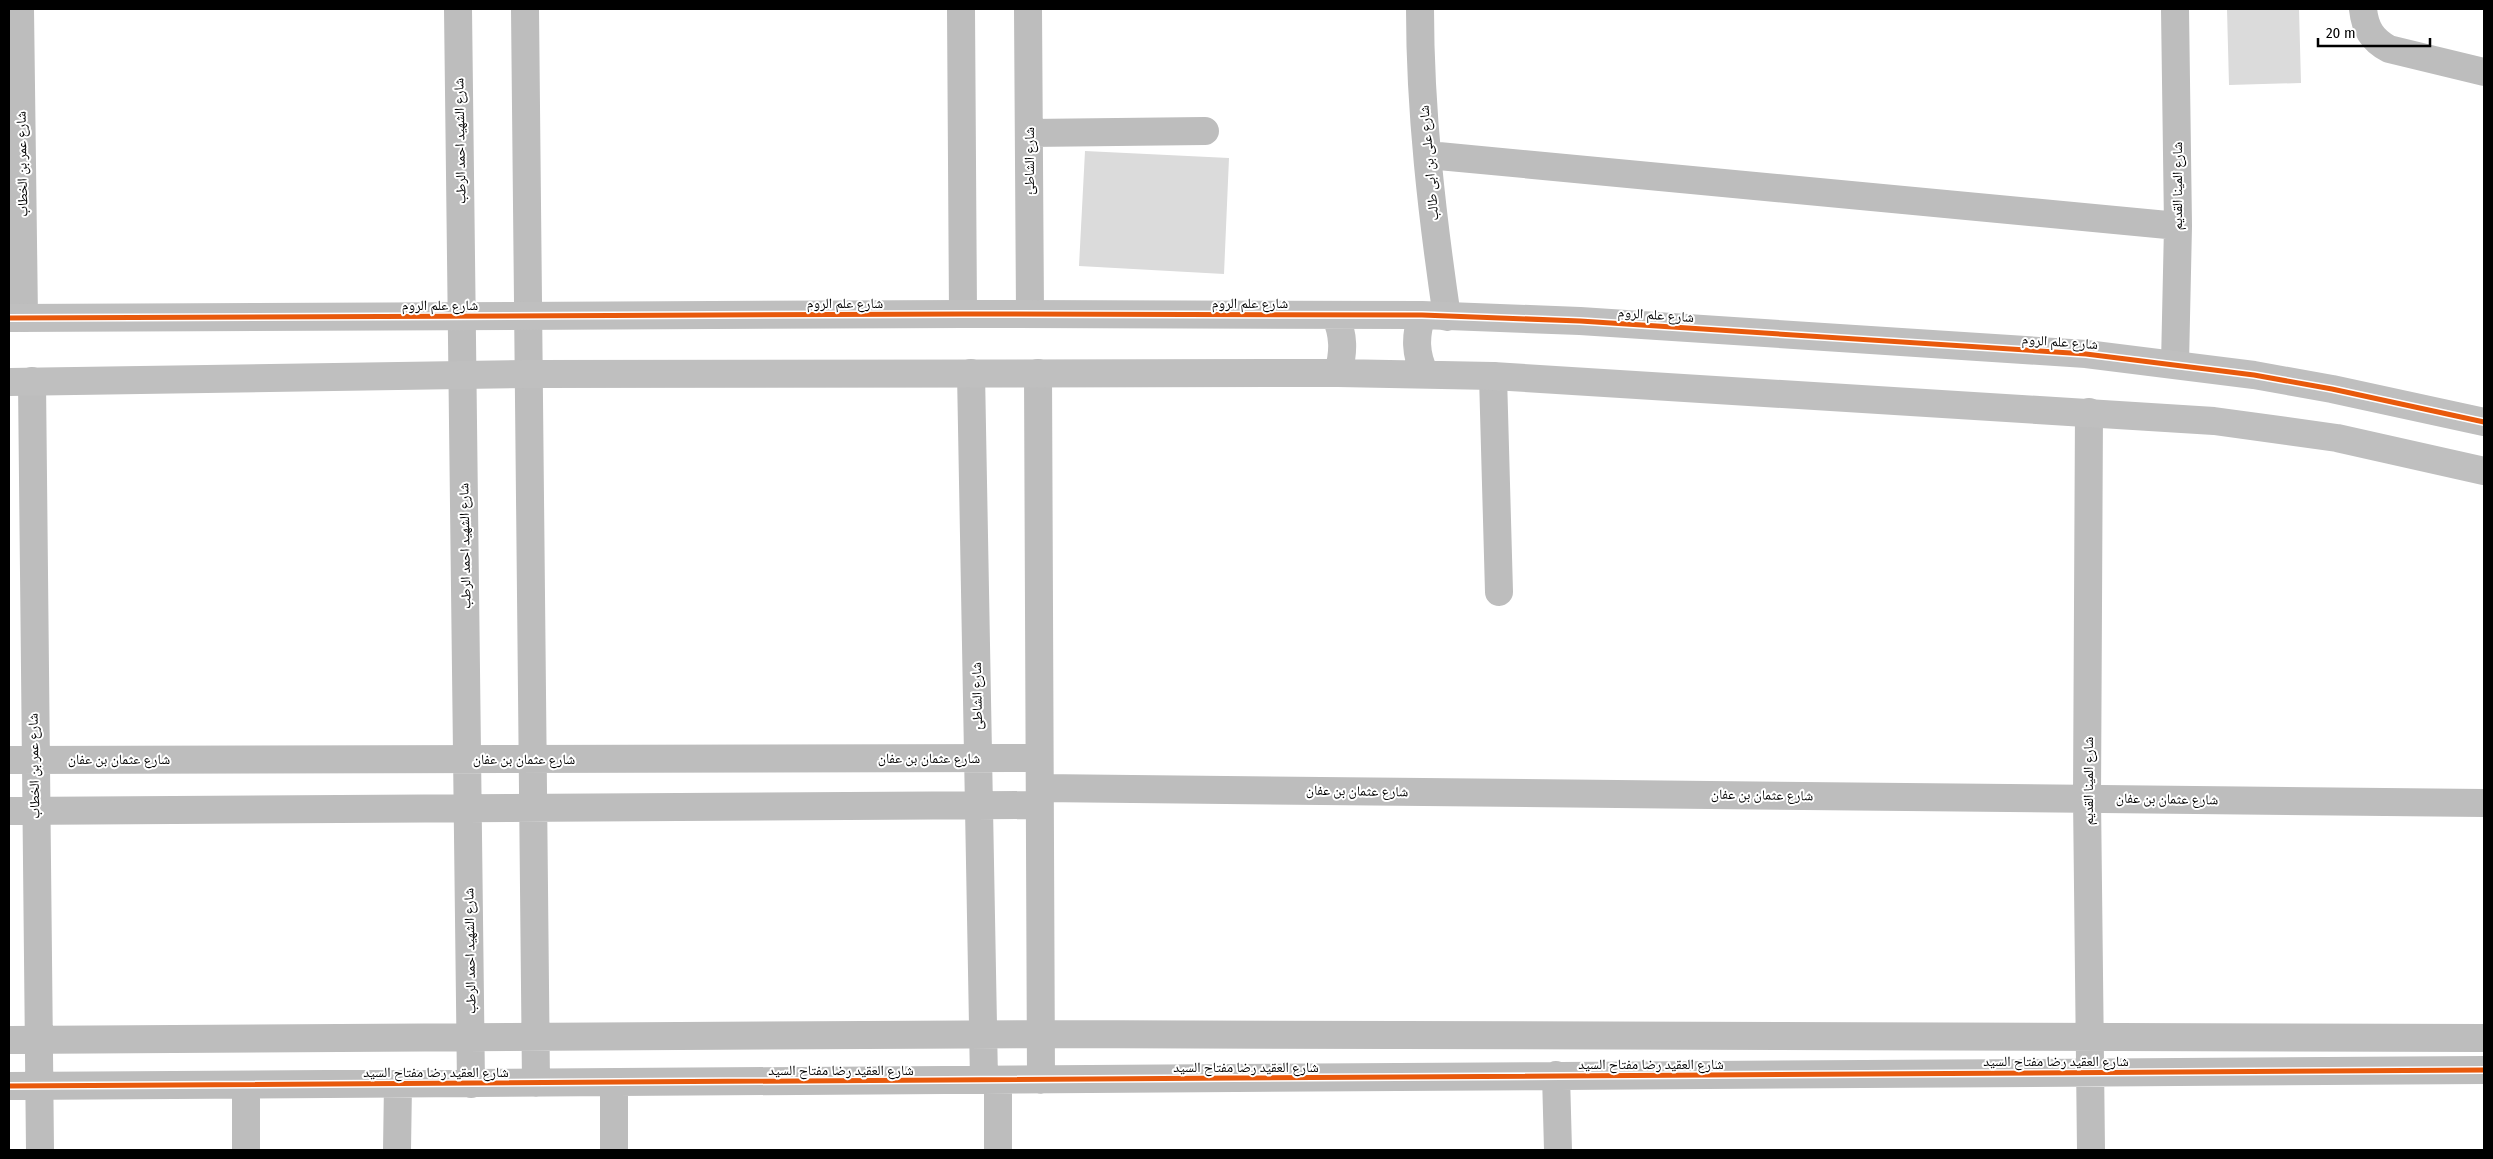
<svg xmlns="http://www.w3.org/2000/svg" width="2493" height="1159" viewBox="0 0 2493 1159" font-family="'Fira Sans Condensed','Noto Naskh Arabic',sans-serif">
<rect width="100%" height="100%" fill="#fff"/>
<path fill="#dbdbdb" d="M2227,9H2299L2301,83L2229,85Z
M1085,151L1229,158L1224,274L1079,266Z"/>
<g fill="none" stroke-linecap="round" stroke-linejoin="round">
<path stroke="#bdbdbd" stroke-width="28" d="M20,9L24,318
M458,9L471,1084
M525,9L536,1083
M961,9L963,314
M1028,9L1030,314
M1420,9C1420,112 1432,215 1447,317
M2175,9L2178,226L2175,364
M2363,9C2365,28 2372,40 2389,49L2484,72
M1029,133L1205,131
M1428,155L2178,226
M971,373L984,1080
M1038,373L1041,1080
M1493,376L1499,592
M32,381L40,1150
M2089,412L2087,798L2091,1150
M9,760L1039,758
M1040,788L2484,803
M9,811L1039,805
M9,1040L1040,1034L2484,1038
M1556,1075L1558,1150
M9,1086L2484,1070
M246,1150V1085
M397,1150L398,1084
M614,1150V1083
M998,1150V1080"/>
<path stroke="#bfbfbf" stroke-width="28" d="M1335,315C1344,335 1344,352 1338,373
M1422,315C1415,336 1415,354 1425,374
M9,318L963,314L1422,315L1580,321L2086,354L2254,375L2332,389L2484,422
M9,382L528,374L1338,373L1493,376L2214,421L2337,438L2484,471"/>
<g stroke="#fff" stroke-width="8">
<path id="cycleway" d="M9,318L963,314L1422,315L1580,321L2086,354L2254,375L2332,389L2484,422
M9,1086L2484,1070"/>
</g>
<use href="#cycleway" stroke="#e8590c" stroke-width="5"/>
</g>
<g text-anchor="middle" dominant-baseline="central" stroke-width="4" stroke-linejoin="round" paint-order="stroke">
<g font-size="14" fill="#000" stroke="#fff">
<text transform="translate(460 141) rotate(-91)">شارع الشهيد احمد الرطب</text>
<text transform="translate(1029 161) rotate(-90)">شارع الشاطئ</text>
<text transform="translate(1429 163) rotate(-95)">شارع على بن ابى طالب</text>
<text transform="translate(22 164) rotate(-91)">شارع عمر بن الخطاب</text>
<text transform="translate(2177 186) rotate(-90)">شارع المينا القديم</text>
<text x="845" y="303">شارع علم الروم</text>
<text x="1250" y="303">شارع علم الروم</text>
<text x="440" y="305">شارع علم الروم</text>
<text transform="translate(1656 315) rotate(4)">شارع علم الروم</text>
<text transform="translate(2060 342) rotate(4)">شارع علم الروم</text>
<text transform="translate(465 546) rotate(-91)">شارع الشهيد احمد الرطب</text>
<text transform="translate(977 696) rotate(-91)">شارع الشاطئ</text>
<text x="929" y="758">شارع عثمان بن عفان</text>
<text x="119" y="759">شارع عثمان بن عفان</text>
<text x="524" y="759">شارع عثمان بن عفان</text>
<text transform="translate(34 766) rotate(-91)">شارع عمر بن الخطاب</text>
<text transform="translate(2088 781) rotate(-90)">شارع المينا القديم</text>
<text transform="translate(1357 791) rotate(1)">شارع عثمان بن عفان</text>
<text transform="translate(1762 795) rotate(1)">شارع عثمان بن عفان</text>
<text transform="translate(2167 799) rotate(1)">شارع عثمان بن عفان</text>
<text transform="translate(470 951) rotate(-91)">شارع الشهيد احمد الرطب</text>
<text x="2056" y="1061">شارع العقيد رضا مفتاح السيد</text>
<text x="1651" y="1064">شارع العقيد رضا مفتاح السيد</text>
<text x="1246" y="1067">شارع العقيد رضا مفتاح السيد</text>
<text x="841" y="1070">شارع العقيد رضا مفتاح السيد</text>
<text x="436" y="1072">شارع العقيد رضا مفتاح السيد</text>
</g>
</g>
<rect width="2493" height="1159" fill="none" stroke="#000000" stroke-width="20"/>
<path d="M2318 38v8h112v-8" fill="none" stroke="#000000" stroke-width="2.5"/>
<text x="2326" y="38" font-size="15" fill="#000000" stroke="#ffffff" stroke-width="4" paint-order="stroke">20 m</text>
</svg>
